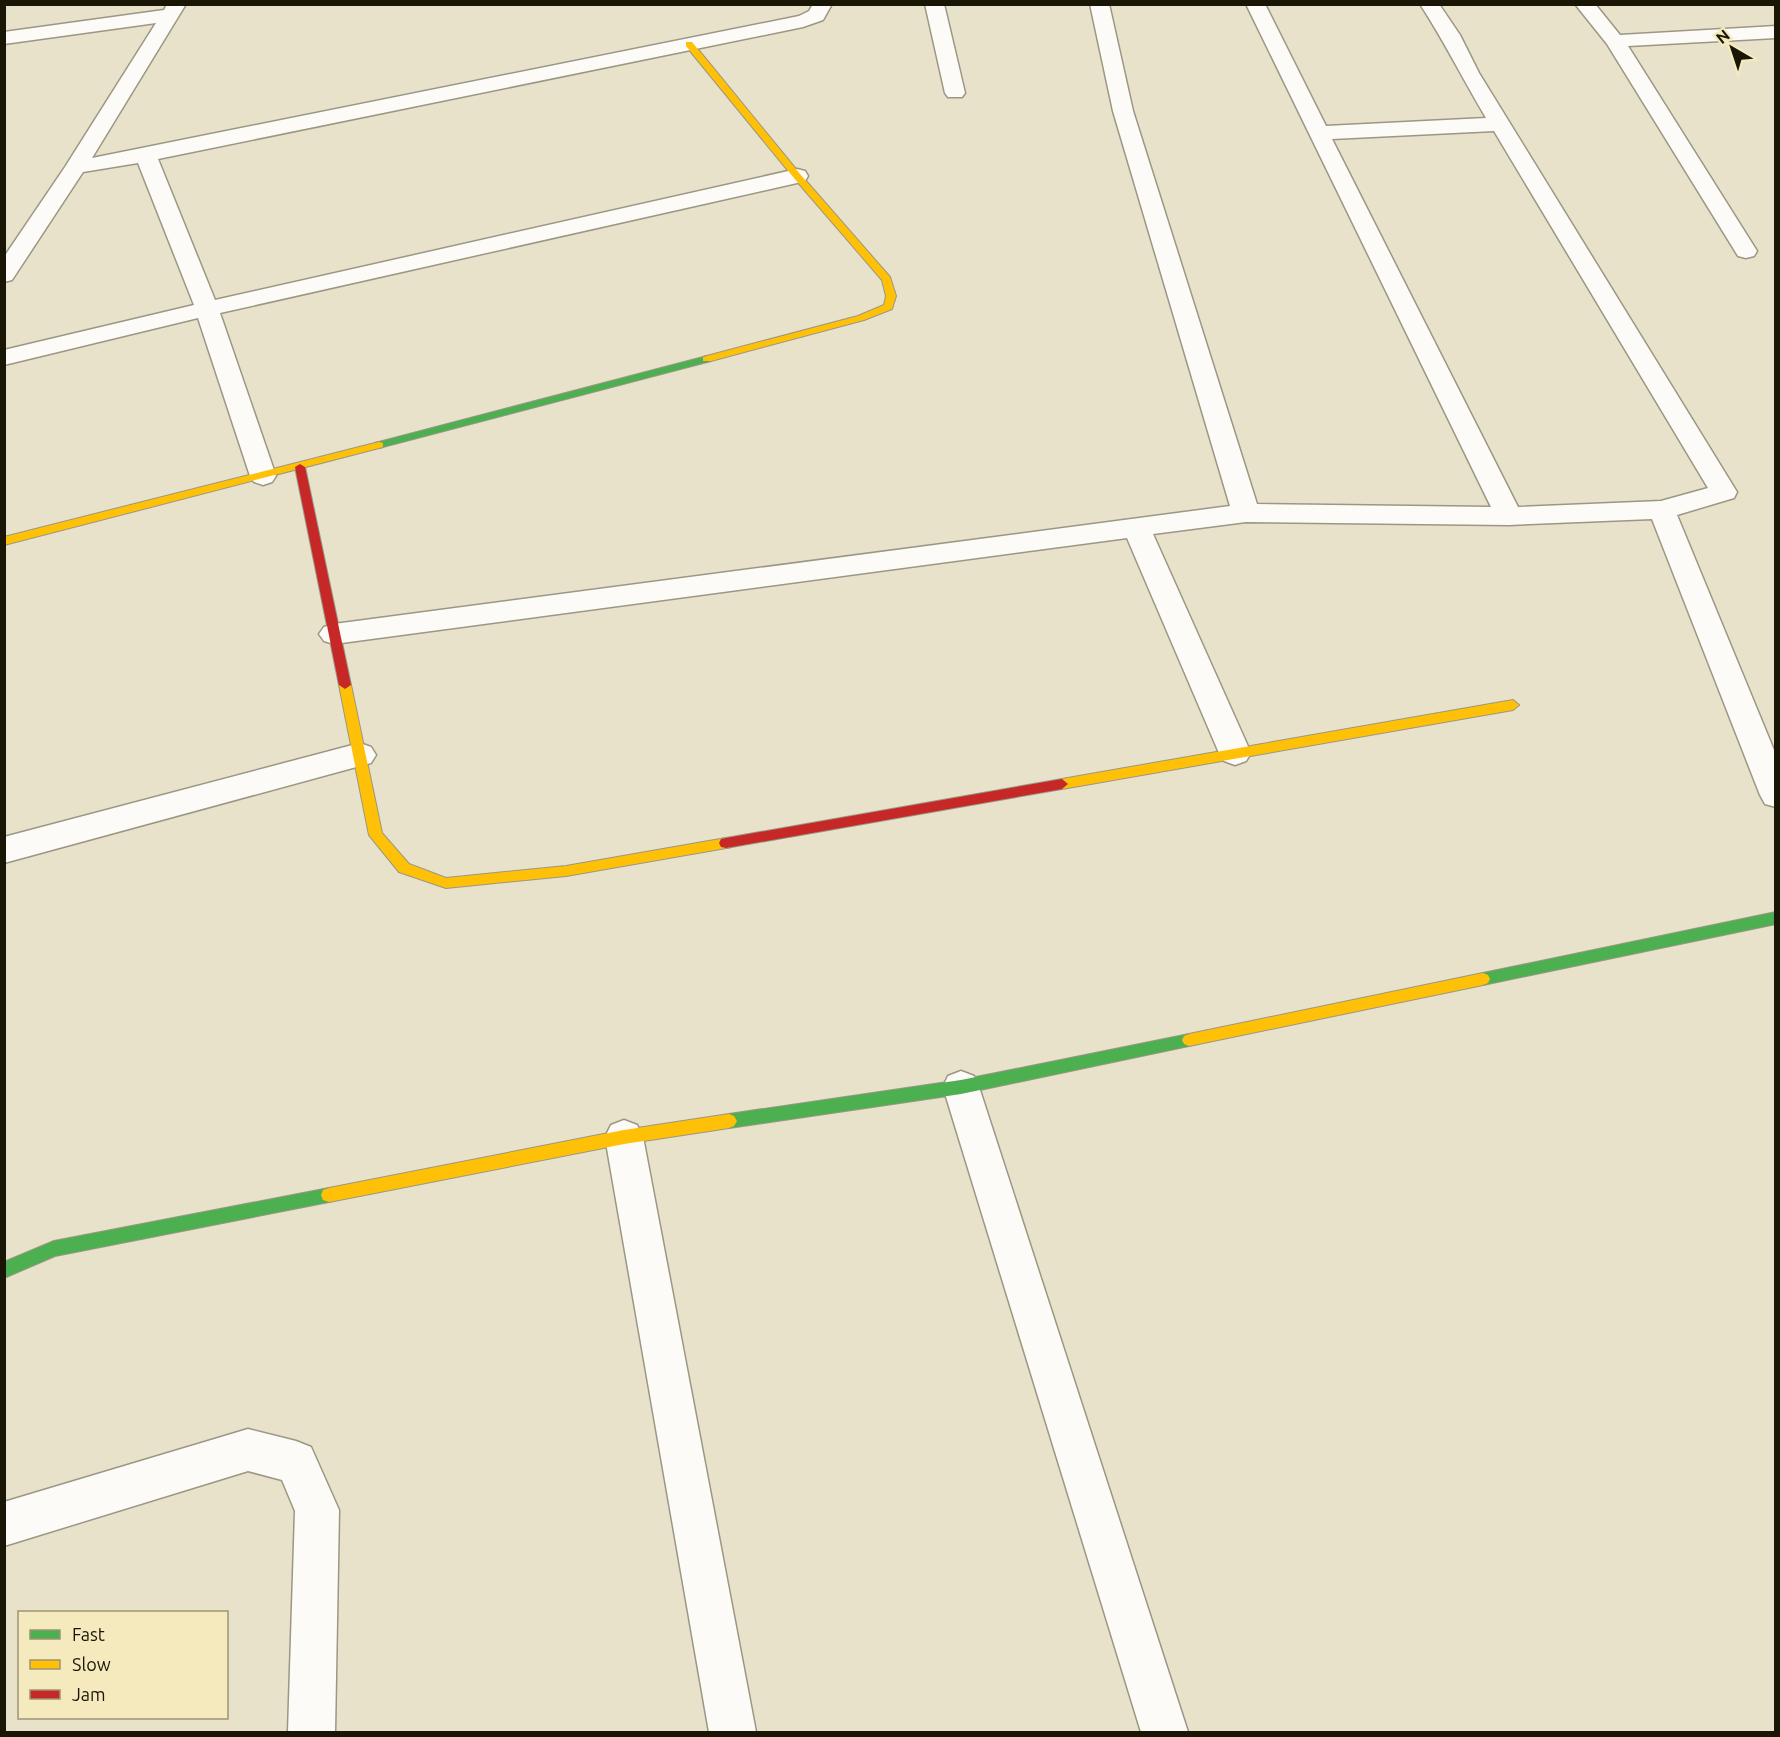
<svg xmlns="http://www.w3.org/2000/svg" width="1780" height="1737" viewBox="0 0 1780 1737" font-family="Ubuntu,sans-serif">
<rect width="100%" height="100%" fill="#e8e2ca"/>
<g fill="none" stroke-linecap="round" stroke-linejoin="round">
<g stroke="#9b9784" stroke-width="3">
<path id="street" d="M167,4H186L92,158L799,16L809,11L813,4H832L823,20L803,27L158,159L215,300L797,169L805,171L808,176L805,181L797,183L220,313L276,476L272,482L263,485L254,482L250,476L198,318L4,365V350L194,305L138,163L83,172L12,280L4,282V257L65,167L156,23L4,44V32L164,10Z
M925,4H944L965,93L962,97H948L945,93Z
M1090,4H1109L1133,111L1257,504L1491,507L1246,4H1265L1326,126L1486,118C1464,81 1444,41 1420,4H1439L1460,35L1479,73L1737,492L1734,498L1677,515L1776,755V807L1765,804L1760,795L1652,519L1509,525L1246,522L1153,534L1251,753L1246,761L1235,765L1224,761L1219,753L1127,538L334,644L324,641L319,634L324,627L334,624L1230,506L1113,111ZM1494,131L1708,488L1661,501L1518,507L1332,139Z
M1575,4H1595L1620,35L1776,26V38L1628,46L1757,251L1754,256L1746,258L1738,256L1607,44Z
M360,743L371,747L376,755L371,763L4,863V837Z
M961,1071L974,1076L979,1087L1188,1732H1141L943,1087L948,1076Z
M624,1120L637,1125L643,1137L756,1732H709L605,1137L611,1125Z
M248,1429L296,1441L311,1447L339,1510L335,1732H288L295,1511L282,1480L248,1471L4,1546V1502Z"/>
</g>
<g stroke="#9b9784" stroke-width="2">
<path id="fast" d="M707,356L712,359L711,361L379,448L374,445L375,443Z
M1776,912V924L1483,985L1478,983L1476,979L1478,975L1483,973Z
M1189,1034L1194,1036L1196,1040L1194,1044L1189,1046L961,1094L729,1128L724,1126L721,1121L724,1116L729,1114L961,1080Z
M329,1188L335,1190L337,1195L335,1200L329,1202L55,1256L4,1278V1262L54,1241Z"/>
</g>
<g stroke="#9b9784" stroke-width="2">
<path id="slow" d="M686,42H692L800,174L890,277L896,296L892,309L864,320L711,361H703V357L858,316L884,305L886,296L882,280L794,178L686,46Z
M379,442L383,443V447L4,545V537Z
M345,681L351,685L382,833L409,864L446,878L566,866L726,838L731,839L733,843L731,847L726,848L566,876L446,888L399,872L369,835L339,685Z
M1513,700L1519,705L1513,710L1062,789L1056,784L1062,779Z
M1483,973L1488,975L1490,979L1488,983L1483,985L1189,1046L1184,1044L1182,1040L1184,1036L1189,1034Z
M729,1114L734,1116L737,1121L734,1126L729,1128L624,1144L329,1202L323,1200L321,1195L323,1190L329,1188L624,1130Z"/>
</g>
<g stroke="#9b9784" stroke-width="2">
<path id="jam" d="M300,464L305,467L351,685L345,689L339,685L295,467Z
M1062,779L1068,784L1062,789L726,848L721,847L719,843L721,839L726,838Z"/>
</g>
<use href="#street" fill="#fcfbf7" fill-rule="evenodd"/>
<use href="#fast" fill="#4caf50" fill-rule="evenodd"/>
<use href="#slow" fill="#ffc107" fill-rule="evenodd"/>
<use href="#jam" fill="#c62828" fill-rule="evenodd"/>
</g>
<rect width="1780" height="1737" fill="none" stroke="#1a1605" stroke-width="12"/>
<rect x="18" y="1611" width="210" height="108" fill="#f5eabd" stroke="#9d9573" stroke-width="1.5"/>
<rect x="30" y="1630" width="30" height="9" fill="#4caf50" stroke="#9d9573" stroke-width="1.5"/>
<text x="72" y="1641" font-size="18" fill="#1a1605">Fast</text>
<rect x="30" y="1660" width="30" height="9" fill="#ffc107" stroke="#9d9573" stroke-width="1.5"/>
<text x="72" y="1671" font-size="18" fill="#1a1605">Slow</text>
<rect x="30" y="1690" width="30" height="9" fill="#c62828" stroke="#9d9573" stroke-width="1.5"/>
<text x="72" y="1701" font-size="18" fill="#1a1605">Jam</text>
<g transform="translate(1732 48) rotate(321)" stroke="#f5eabd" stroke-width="4.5" paint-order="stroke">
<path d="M0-4.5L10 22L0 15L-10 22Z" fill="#1a1605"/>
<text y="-9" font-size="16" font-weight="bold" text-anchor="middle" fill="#1a1605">N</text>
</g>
</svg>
